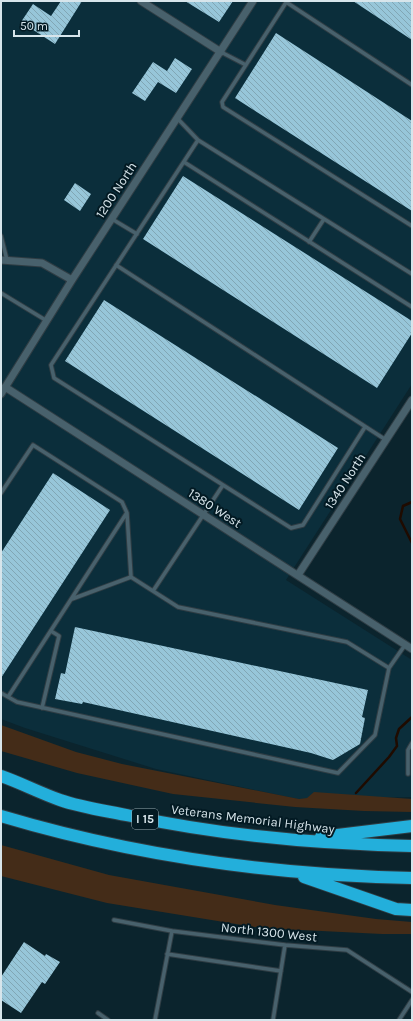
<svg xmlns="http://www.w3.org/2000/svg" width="413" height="1021" viewBox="0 0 413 1021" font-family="Karla,sans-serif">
<defs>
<pattern id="building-back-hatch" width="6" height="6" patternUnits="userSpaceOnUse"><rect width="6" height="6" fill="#97c6d9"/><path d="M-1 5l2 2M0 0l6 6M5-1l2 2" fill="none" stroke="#81a6b4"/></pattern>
</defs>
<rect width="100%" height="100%" fill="#0b242d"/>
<path fill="#0b2e3b" d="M1,1H412V384L286,580L412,660V797L298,799L156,769L25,728L1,719Z"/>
<path fill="#442c18" d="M1,725L76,752L122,764L299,799L307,798L314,792L412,799V812L364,811L295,807L173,794L77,773L1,751Z
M1,845L109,875L275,905L376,919L412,922V934H382L261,928L107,903L1,876Z"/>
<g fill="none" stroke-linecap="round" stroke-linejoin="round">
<path stroke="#1f0b00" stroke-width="2.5" d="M412,502L403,506L400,519L412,543
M356,793L389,757L397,746L396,738L399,729L412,717"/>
</g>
<path fill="url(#building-back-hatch)" d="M61,1H82L55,44L21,22L33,4L51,16Z
M185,1H233L219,22Z
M353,1H412V40Z
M276,33L412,121V211L235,98Z
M175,58L192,69L176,93L158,82L145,101L132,93L153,62L167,71Z
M183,176L412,321V333L377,388L143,239Z
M75,183L91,194L80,211L64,200Z
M104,300L338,448L299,510L65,361Z
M53,473L110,510L1,678V553Z
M75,627L368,690L362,717L365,718L360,744L333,760L311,753L83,702L82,704L55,699L61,673L65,674Z
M24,942L45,956L46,954L60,962L45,984L42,982L21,1013L1,1000V977Z"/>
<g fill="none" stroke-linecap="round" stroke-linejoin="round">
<g stroke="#2f3d44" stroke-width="5.5">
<path id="lane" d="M287,1L222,102L223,107L412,226
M286,2L412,85
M221,52L246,65
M177,118L198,140L412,274
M198,140L51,365L54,378L291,528L303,525L365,427
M184,162L412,307
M112,219L137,234
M1,236L7,260
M309,242L324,219
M116,265L386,440
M1,293L47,321
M1,493L33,445L122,502L127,513L131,577L178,607L347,642L389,668
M153,591L223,485
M72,599L131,577
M1,693L17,702L338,773L375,735L389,668L405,645
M8,697L126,514
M42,708L59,636L51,631
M408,774V750L412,743
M114,920L172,931L285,945L347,950L412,992
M167,954L281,971
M98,1013L108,1020
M155,1020L172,931
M273,1020L285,945
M399,1020L412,1000"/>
</g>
<g stroke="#2f3d44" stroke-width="9">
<path id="street" d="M141,1L221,52
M1,260L42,263L72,280
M5,387L412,649
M1,394L72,280L253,1
M298,575L412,400"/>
</g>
<g stroke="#2f3d44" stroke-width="14">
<path id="highway" d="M1,776C21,783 40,793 60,800C83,808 108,811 131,816C224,836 318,844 412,846
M1,816C135,856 273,875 412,878
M321,837L412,826
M304,877L396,909L412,910"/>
</g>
<use href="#lane" stroke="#48616c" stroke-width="3.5"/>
<use href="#street" stroke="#48616c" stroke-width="7"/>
<use href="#highway" stroke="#23afdb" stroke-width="12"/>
</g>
<g text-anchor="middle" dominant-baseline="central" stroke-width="4" stroke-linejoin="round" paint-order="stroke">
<rect fill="#031a23" stroke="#97a8af" stroke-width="1" x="132" y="809" width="26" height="20" rx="3"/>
<g font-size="12" font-weight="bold" fill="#d7e5eb">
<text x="145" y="819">I 15</text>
</g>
<g font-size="13" fill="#d7e5eb" stroke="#031a23">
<text transform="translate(116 190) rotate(-57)">1200 North</text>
<text transform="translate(345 481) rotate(-57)">1340 North</text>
<text transform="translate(215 508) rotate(33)">1380 West</text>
<text transform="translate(253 819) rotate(7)">Veterans Memorial Highway</text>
<text transform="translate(269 932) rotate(6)">North 1300 West</text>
</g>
</g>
<rect width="413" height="1021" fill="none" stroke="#d7e5eb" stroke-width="4"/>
<path d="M14 30v6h65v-6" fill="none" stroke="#d7e5eb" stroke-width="2"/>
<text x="20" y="30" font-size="12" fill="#d7e5eb" stroke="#031a23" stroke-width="3" paint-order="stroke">50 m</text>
</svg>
